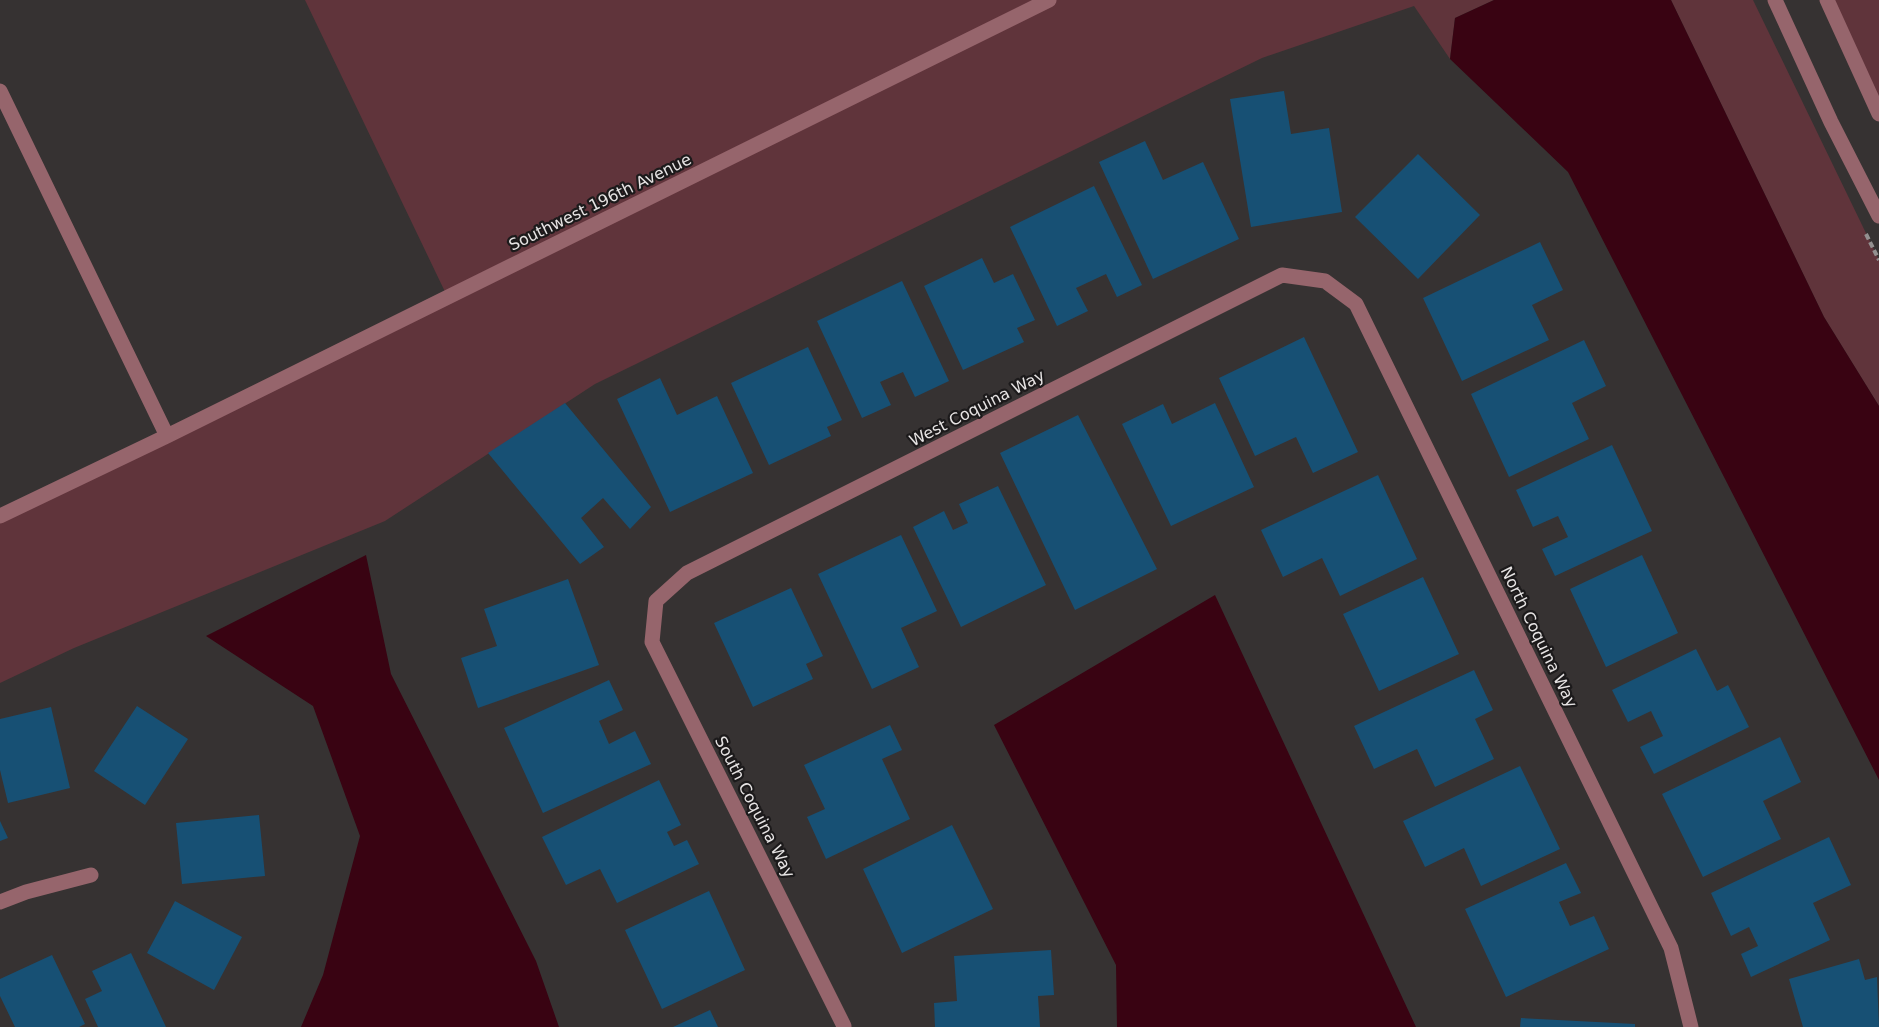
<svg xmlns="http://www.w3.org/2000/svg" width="1879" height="1027" viewBox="0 0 1879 1027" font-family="'DejaVu Sans',sans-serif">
<rect width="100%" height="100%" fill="#363232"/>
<path fill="#60343b" d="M305,0H1494L1455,18L1450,59L1414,6L1262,58L595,384L385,521L74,648L0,683V516L448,298Z
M1671,0H1753L1879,260V406L1824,317Z
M1827,0H1879V114Z"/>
<path fill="#390312" d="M1494,0H1671L1824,317L1879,406V780L1568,172L1450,59L1455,18Z
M366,555L391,674L536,961L559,1027H301L323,975L360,836L313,706L206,636Z
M1215,595L1416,1027H1117L1116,965L994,725Z"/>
<path fill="#175074" d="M1284,91L1291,134L1329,128L1342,212L1251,227L1230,99Z
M1145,141L1163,180L1203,162L1239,239L1153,279L1099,162Z
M1418,154L1480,215L1418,279L1355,217Z
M1094,186L1142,285L1117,297L1106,274L1076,288L1088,311L1057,326L1010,227Z
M1540,242L1563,290L1532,305L1549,340L1462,381L1423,298Z
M982,258L994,283L1013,274L1035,320L1017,328L1024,342L963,370L924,286Z
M902,281L949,381L915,397L903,372L880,382L891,405L862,418L817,321Z
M1304,337L1358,452L1313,473L1296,437L1255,456L1219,378Z
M1584,340L1606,386L1572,403L1589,439L1509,477L1471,394Z
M808,347L842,420L827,427L831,436L769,465L731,383Z
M660,378L677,415L717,396L753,473L670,512L617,399Z
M565,403L651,507L630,529L603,498L581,518L604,547L580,564L488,453Z
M1215,403L1254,487L1171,526L1122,424L1163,404L1172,424Z
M1078,415L1157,569L1075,610L1000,453Z
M1612,445L1652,531L1555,576L1542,549L1568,537L1558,516L1533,527L1516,490Z
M1378,475L1417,559L1340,596L1322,558L1283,577L1261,530Z
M998,486L1046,585L961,627L913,527L944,511L953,530L968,523L959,504Z
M901,535L937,611L901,628L919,667L872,689L818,574Z
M1642,555L1678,633L1606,667L1570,589Z
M1423,577L1459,654L1379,691L1343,614Z
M568,579L599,665L478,708L461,658L497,646L484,609Z
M791,588L823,656L806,664L813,679L753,707L714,623Z
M1696,649L1717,691L1728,685L1749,727L1654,774L1640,747L1663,736L1651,711L1628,722L1612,690Z
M1474,670L1493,710L1475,719L1494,759L1435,787L1417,749L1374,769L1354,726Z
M609,680L623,710L599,721L609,744L635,731L651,764L543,813L504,728Z
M137,706L188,739L145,805L94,771Z
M51,707L70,788L8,803L0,770V719Z
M890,725L902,750L882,759L910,819L826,859L807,817L825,809L804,765Z
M1780,737L1801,782L1763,801L1781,839L1703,877L1662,794Z
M1520,766L1560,849L1481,886L1464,848L1425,867L1403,821Z
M659,780L681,825L667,832L674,846L687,840L699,864L617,903L600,869L566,885L542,837Z
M259,815L265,876L182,884L176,823Z
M0,821L8,838L0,841Z
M952,825L993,909L902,953L863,869Z
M1829,837L1851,885L1813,903L1830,940L1751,977L1741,954L1758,946L1749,927L1731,936L1711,893Z
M1566,863L1581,893L1559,902L1570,926L1594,916L1609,949L1506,997L1465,909Z
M709,891L745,970L662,1009L625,930Z
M175,901L242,937L214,990L147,953Z
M1051,950L1054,995L1038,996L1040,1027H935L934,1003L957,1001L954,956Z
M131,953L166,1027H98L85,999L102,991L92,971Z
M52,955L85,1024L79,1027H15L0,996V979Z
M1859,959L1865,980L1877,977L1879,1027H1803L1789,979Z
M710,1010L718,1027H673Z
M1521,1018L1635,1024V1027H1520Z"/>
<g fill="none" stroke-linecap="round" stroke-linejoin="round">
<path stroke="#939090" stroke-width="4" stroke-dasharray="6 3" stroke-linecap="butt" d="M1866,234L1879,260"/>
<path stroke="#96656c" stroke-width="15" d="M1775,0L1831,122L1879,216
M1827,0L1879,114
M0,91L167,436
M0,516L167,436L1049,0
M0,902L26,892L91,875
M844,1026L652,642L656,601L687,573L1282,275L1325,281L1356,304L1671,948L1691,1027"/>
</g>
<g text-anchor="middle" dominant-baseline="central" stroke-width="4.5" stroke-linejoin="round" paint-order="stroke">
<g font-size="16" fill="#e7e4e4" stroke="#1c1a1b">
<text transform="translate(600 202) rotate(-26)">Southwest 196th Avenue</text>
<text transform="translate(977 408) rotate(-27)">West Coquina Way</text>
<text transform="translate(1539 637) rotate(64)">North Coquina Way</text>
<text transform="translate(755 807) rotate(63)">South Coquina Way</text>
</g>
</g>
</svg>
